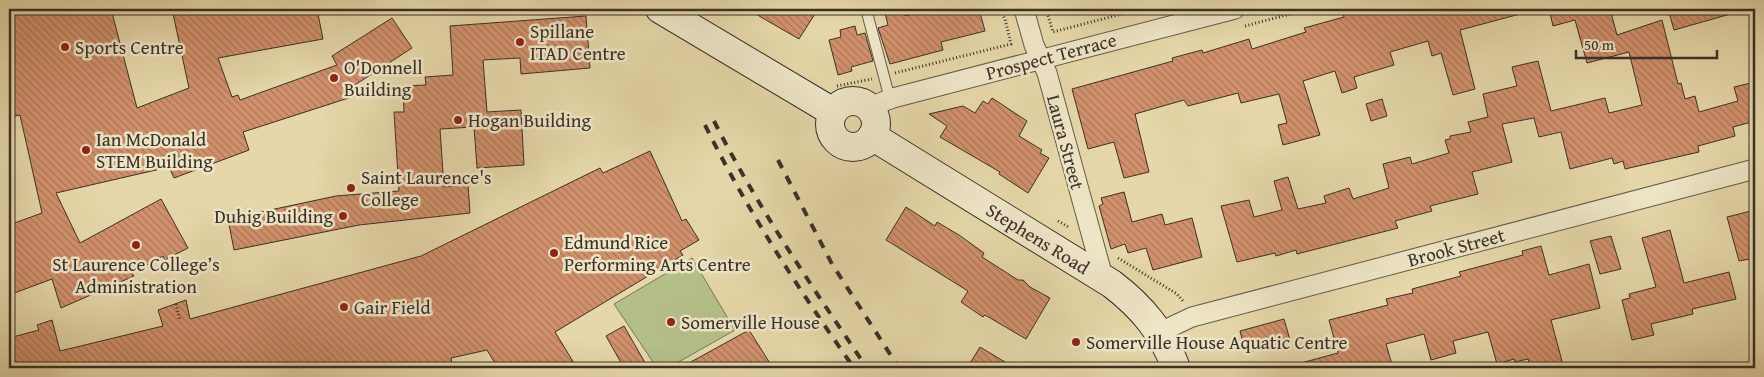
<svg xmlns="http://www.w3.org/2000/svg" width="1764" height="377" viewBox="0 0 1764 377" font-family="'Gentium Book Plus',serif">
<defs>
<pattern id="building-back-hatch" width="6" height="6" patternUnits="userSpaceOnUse" patternTransform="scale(1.25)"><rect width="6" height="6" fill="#d2916c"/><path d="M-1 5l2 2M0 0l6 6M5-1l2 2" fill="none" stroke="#ab7759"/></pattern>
</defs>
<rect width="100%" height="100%" fill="#e5d7a9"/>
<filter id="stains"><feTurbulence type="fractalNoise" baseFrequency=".004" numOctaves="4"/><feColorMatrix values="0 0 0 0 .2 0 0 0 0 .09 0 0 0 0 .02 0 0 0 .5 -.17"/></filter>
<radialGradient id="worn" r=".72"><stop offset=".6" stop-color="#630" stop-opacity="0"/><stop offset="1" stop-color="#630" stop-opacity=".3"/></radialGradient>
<path fill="#b4be89" stroke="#777858" d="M692,258L735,330L668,368H657L614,304Z"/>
<path fill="url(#building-back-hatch)" stroke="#3a3128" d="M9,9H111L137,108L189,88L172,9H317L323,39L218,58L232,97L238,95L240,100L337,65L332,56L392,18L412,48L347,90H357L358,95L243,132L249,150L174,178L169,167L56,193L80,243L161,199L188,248L165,260L163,256L132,273L134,276L61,308L52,279L9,295V225L42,213L20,115L15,116L9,91Z
M747,9H818L799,39Z
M884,9H903L905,16L930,9H979L985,31L941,42L943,50L890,64L878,28L888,25Z
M1355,9H1520V14L1460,30L1475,89L1453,95L1441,53L1432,56L1428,41L1390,52L1394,65L1354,77L1357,88L1342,93L1335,71L1303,81L1320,135L1283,145L1278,125L1287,123L1279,94L1241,103L1238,93L1188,106L1184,100L1135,114L1149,172L1124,178L1114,142L1088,149L1072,89L1173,61L1172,58L1202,50L1203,53L1249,39L1252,49L1306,32L1304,28L1344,17L1342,12Z
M1549,9H1610L1617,35L1662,20L1678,84L1681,83L1685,99L1695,96L1699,112L1738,101L1734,87L1755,82V121L1733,127L1735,136L1698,146L1699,152L1625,169L1623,161L1614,164L1612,158L1570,169L1561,132L1539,137L1534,118L1502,124L1512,162L1472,172L1478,194L1430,206L1432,211L1395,221L1398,228L1297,254L1296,250L1276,256L1275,253L1237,262L1221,206L1249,200L1254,217L1282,210L1274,181L1288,177L1298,209L1326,203L1324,196L1349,188L1353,199L1389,188L1383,164L1410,157L1412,164L1449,153L1445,140L1450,139V136L1471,132L1468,122L1488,117L1483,94L1517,86L1512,67L1538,61L1551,111L1605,98L1609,113L1642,105L1629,52L1587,63L1575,20L1553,26Z
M1668,9H1734V13L1674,30Z
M586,16L590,68L521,74L520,58L483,60L487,112L521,110L524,165L477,168L474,127L440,129L444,187L468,185L470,213L359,225L234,250L228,219L336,196L399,191L394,112H404L403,86L426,85L425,77L453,75L450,26Z
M855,26L857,35L865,33L873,61L851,67L852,71L838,75L829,40L841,37L840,30Z
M992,98L1027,121L1019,136L1042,150L1040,153L1049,158L1028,193L999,174L1000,172L940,137L947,126L929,114L963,106L975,113L983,101L988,104Z
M1382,99L1387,116L1371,121L1366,104Z
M650,151L682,221L686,219L699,240L680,251L683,255L555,332L577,368H498L487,350L451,358L453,368H9V338L39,330L37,325L52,320L60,351L163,326L158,310L186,300L190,319L421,256L600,168L603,173Z
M1124,192L1132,222L1162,214L1165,225L1192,218L1202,257L1153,270L1146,248L1128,253L1125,244L1111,249L1099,206L1103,204L1101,198Z
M906,207L935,226L937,222L959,235L984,253L982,257L1018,280H1023L1030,287L1050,298L1026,339L985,315L983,317L961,302L968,291L886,240Z
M1755,210V258L1739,261L1727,217Z
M1670,230L1684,283L1729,272L1736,299L1692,309L1693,314L1651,324L1654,335L1632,340L1622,300L1630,298L1629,294L1656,287L1642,238Z
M1611,236L1621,269L1600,274L1590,241Z
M1541,246L1549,275L1589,264L1600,308L1551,320L1563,365L1550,368H1531L1528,359L1515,362L1514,359L1497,364L1488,332L1453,341L1456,353L1431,360L1424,334L1386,344L1393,368H1302L1301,363L1338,353L1329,320L1388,305L1386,299L1413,293L1412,289L1461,276L1459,272L1523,255L1522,251Z
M1284,319L1290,340L1246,353L1240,331Z
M624,326L648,368H624L606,336Z
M749,330L773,368H680Z
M980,347L1015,368H967Z"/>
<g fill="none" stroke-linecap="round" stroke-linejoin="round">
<g stroke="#655a48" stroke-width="12">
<path id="lane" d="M866,9L890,99"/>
</g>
<g stroke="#655a48" stroke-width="21">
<path id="street" d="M1024,9L1034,45L1047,73L1103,277
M869,107L893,98L1235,9
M1160,332L1192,317L1755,169"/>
</g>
<g stroke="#3a3128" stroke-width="30">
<g id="secondary">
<path d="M660,9L833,112"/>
<circle cx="853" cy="124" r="23"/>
<path id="s1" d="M872,136L1112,284C1142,307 1163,332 1176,368"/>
</g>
</g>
<path stroke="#3a3128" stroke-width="3" stroke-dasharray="1 2.5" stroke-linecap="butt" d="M1046,9L1053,32L1141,9
M1245,26L1309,9
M895,73L1011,44L1005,19L999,9
M837,86L872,79
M1058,221L1070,228
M1118,258L1177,294L1183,301
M176,304L180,321"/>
<use href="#lane" stroke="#eee5c7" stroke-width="10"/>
<use href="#street" stroke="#eee5c7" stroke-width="19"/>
<use href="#secondary" stroke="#eee5c7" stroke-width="28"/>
<path stroke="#3a3128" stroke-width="4" stroke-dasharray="9 9" stroke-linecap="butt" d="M714,121C758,208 813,288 867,368
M705,125C748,212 798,288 854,368
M778,160L832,264L899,368"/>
</g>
<g fill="#8f2418" stroke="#eee5c7" stroke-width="2">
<circle cx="520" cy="42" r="5"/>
<circle cx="65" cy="47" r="5"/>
<circle cx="334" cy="78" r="5"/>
<circle cx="458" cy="120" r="5"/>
<circle cx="86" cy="150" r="5"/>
<circle cx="351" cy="188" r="5"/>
<circle cx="343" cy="216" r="5"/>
<circle cx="136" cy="245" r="5"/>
<circle cx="554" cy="253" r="5"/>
<circle cx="344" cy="307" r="5"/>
<circle cx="671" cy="322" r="5"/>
<circle cx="1076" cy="342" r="5"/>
</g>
<g text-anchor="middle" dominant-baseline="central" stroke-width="5" stroke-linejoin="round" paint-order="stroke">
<g font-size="19" fill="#3a3128" stroke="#eee5c7" text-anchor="start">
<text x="530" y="31">Spillane<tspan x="530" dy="22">ITAD Centre</tspan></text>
<text x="75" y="47">Sports Centre</text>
<text x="344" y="67">O'Donnell<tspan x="344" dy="22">Building</tspan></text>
<text x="468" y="120">Hogan Building</text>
<text x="96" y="139">Ian McDonald<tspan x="96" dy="22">STEM Building</tspan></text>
<text x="361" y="177">Saint Laurence's<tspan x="361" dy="22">College</tspan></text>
<text x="333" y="216" text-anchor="end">Duhig Building</text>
<text x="564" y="242">Edmund Rice<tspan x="564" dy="22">Performing Arts Centre</tspan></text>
<text x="136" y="264" text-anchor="middle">St Laurence College’s<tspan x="136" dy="22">Administration</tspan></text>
<text x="354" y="307">Gair Field</text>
<text x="681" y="322">Somerville House</text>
<text x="1086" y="342">Somerville House Aquatic Centre</text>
</g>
<g font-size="19" fill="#3a3128" stroke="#eee5c7">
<text transform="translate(1051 56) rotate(-15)">Prospect Terrace</text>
<text transform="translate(1066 142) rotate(75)">Laura Street</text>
<text stroke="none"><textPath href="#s1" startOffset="195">Stephens Road</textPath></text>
<text transform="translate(1456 247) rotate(-15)">Brook Street</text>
</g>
</g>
<rect width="1764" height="377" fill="none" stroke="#e5d7a9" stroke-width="30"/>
<rect x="10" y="10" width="1744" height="357" fill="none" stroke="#3a3128" stroke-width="2.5"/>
<rect x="15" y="15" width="1734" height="347" fill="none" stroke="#3a3128"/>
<path d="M1576 50v8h141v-8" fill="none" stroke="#3a3128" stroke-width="2.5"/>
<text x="1584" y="50" font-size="15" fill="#3a3128" stroke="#eee5c7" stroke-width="4" paint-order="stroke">50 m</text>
<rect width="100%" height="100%" filter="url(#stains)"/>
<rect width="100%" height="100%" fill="url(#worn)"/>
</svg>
